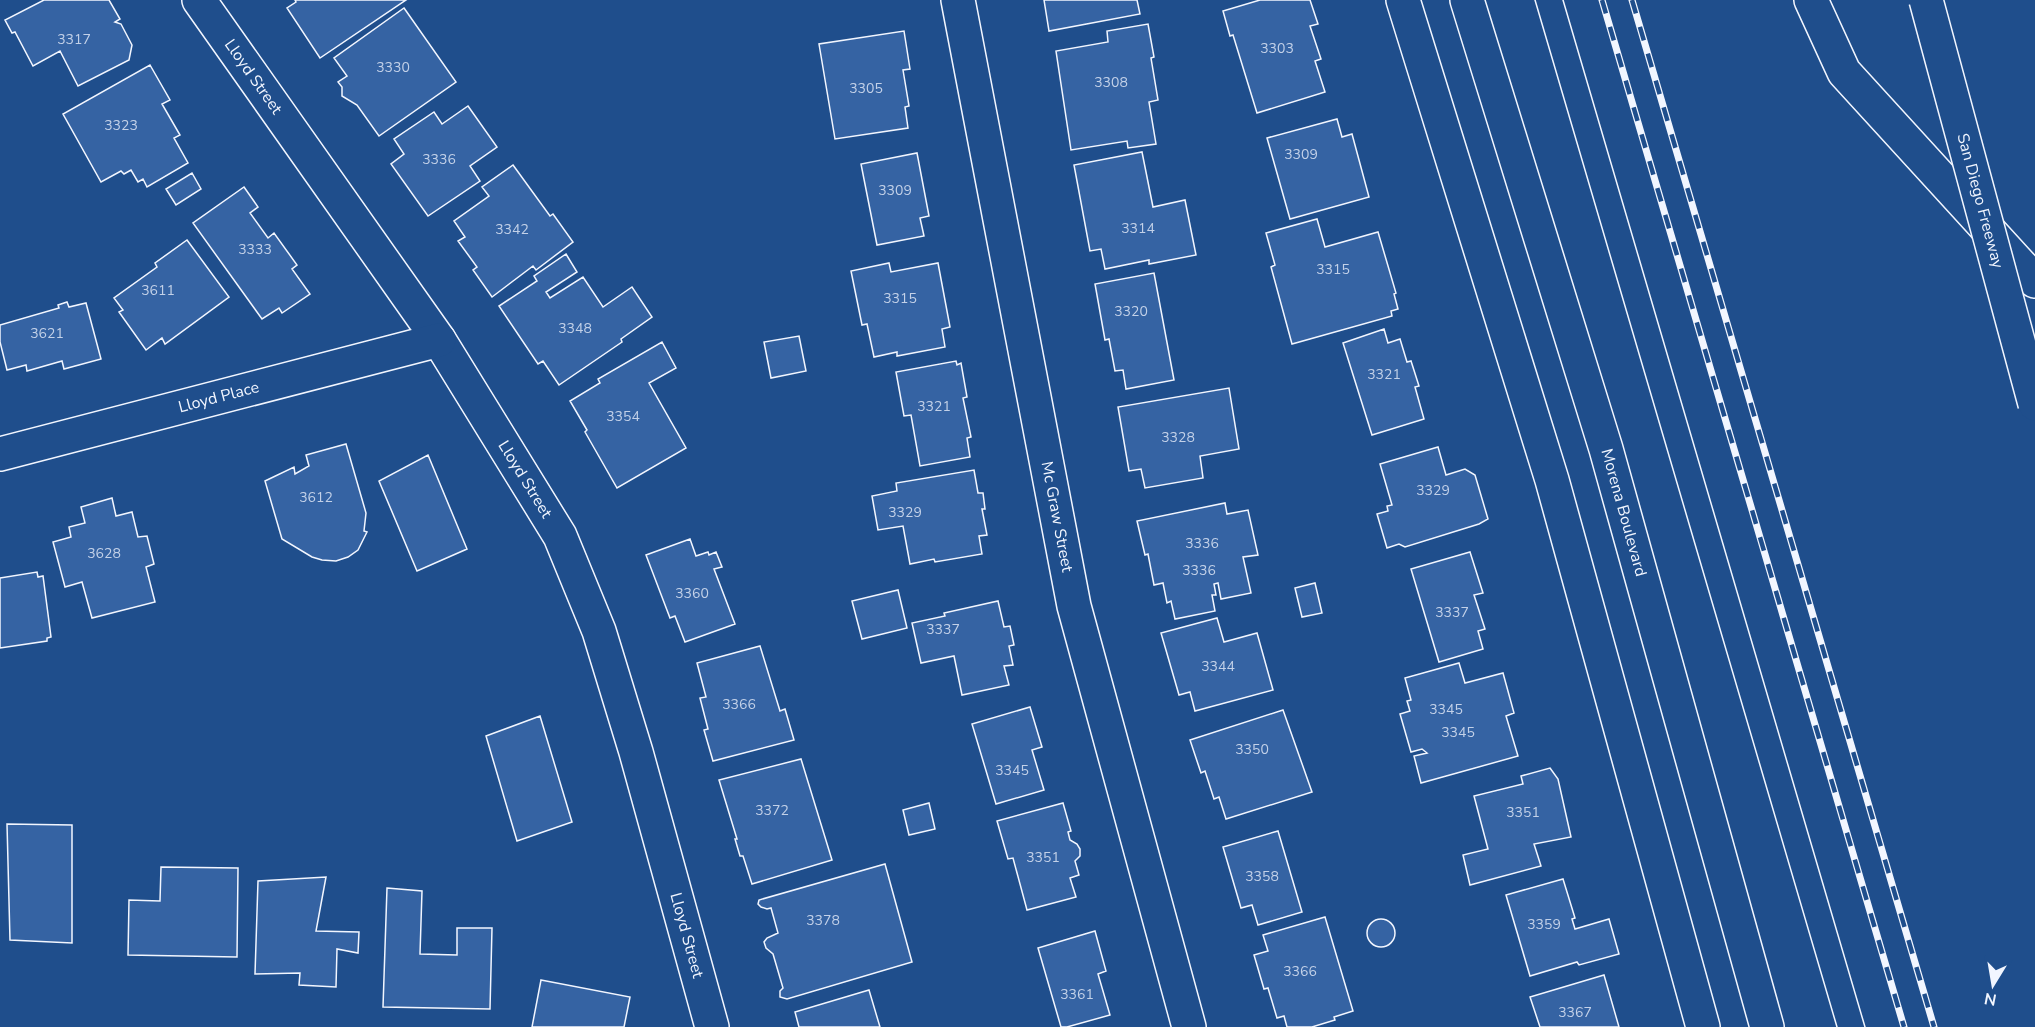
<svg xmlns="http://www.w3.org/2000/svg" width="2035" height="1027" viewBox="0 0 2035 1027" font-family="'Nunito Sans',sans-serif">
<rect width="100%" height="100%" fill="#1f4e8c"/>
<path fill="#3563a3" stroke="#f2f6ff" stroke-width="1.5" d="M44,0H109L120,19L115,22L121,24L132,45L129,60L78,86L60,51L33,66L15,32L12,33L5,20Z
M295,0H406L320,58L287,8L296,2Z
M1044,0H1137L1140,14L1049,31Z
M1260,0H1310L1318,24L1310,26L1321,59L1315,61L1325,92L1257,113L1233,35L1230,36L1223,11Z
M404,8L456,82L379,136L357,105L342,96V87L338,82L347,76L334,58Z
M1148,24L1154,57L1151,58L1158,100L1149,102L1156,144L1128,148L1127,141L1071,150L1056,51L1108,42L1107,31Z
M904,31L910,69L903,70L909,106L905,107L908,128L835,139L819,44Z
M150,65L170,100L162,104L180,135L174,138L188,163L147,187L143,179L138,182L131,170L124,174L121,171L101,182L63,114Z
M468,106L497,147L470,166L480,181L428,216L391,164L404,154L394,139L434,112L442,124Z
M1337,119L1342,137L1352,134L1369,197L1290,219L1267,138Z
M1142,152L1153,207L1185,200L1196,255L1149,264V260L1105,269L1101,249L1090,251L1074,165Z
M917,153L929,216L920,218L924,236L877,245L861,164Z
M513,165L550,216L553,214L573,242L536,270L533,266L492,297L473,270L477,267L458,241L465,237L454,221L489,196L482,187Z
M192,173L201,189L176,205L166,189Z
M244,187L258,207L250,213L268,238L274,233L297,265L292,269L310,294L282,313L279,308L262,319L193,223Z
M1317,219L1325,247L1378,232L1396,293L1394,294L1398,309L1391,311L1392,316L1292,344L1271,267L1275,265L1266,233Z
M187,240L229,297L165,344L162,338L146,350L119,312L123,310L114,298L157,267L155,263Z
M566,254L577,272L546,292L550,298L583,277L603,307L632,287L652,317L621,339L622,342L559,385L543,361L538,364L499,306L537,281L534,276Z
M889,263L891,272L938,263L950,327L942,329L945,347L897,356V352L874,357L867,324L862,325L851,271Z
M1154,273L1174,380L1126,389L1123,370L1115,371L1109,339L1105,340L1095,284Z
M67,302L69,307L86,303L101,359L64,369L62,361L27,371L26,365L7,370L0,342V325L59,308L58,305Z
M1384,329L1388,343L1400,339L1407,362L1411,361L1419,386L1415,387L1424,419L1372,435L1343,343Z
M799,336L806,371L771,378L764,342Z
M662,342L676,368L649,383L686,448L617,488L585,432L587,430L570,401L600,383L598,379Z
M956,361L957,365L961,363L967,397L963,398L971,437L967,438L970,457L920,466L911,415L904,416L896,372Z
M1229,388L1239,449L1200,456L1203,478L1145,488L1141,469L1129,471L1118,407Z
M346,444L366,513L364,531L367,532L358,550L348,557L336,561L322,560L312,557L282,539L265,481L294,467L295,474L309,466L306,455Z
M1438,447L1446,475L1465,469L1475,475L1488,519L1479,524L1405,547L1399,544L1387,548L1377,514L1388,511L1387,506L1392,505L1380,464Z
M428,455L467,549L417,571L379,481Z
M974,470L978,493H983L985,509H982L987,535L979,536L982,554L935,562L934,559L910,564L903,526L878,530L872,496L897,491L896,483Z
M112,498L116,516L132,512L138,537L147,536L154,564L146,567L155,602L92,618L82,582L65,587L53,542L71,537L69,527L85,523L81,507Z
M1225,503L1227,514L1248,510L1258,555L1243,557L1251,593L1221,599L1218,583L1214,584L1216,595H1212L1215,611L1175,619L1171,601L1167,603L1163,583L1154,585L1148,554L1145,555L1137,521Z
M690,539L696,556L708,552L709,555L716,552L722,567L714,569L735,624L685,642L675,616L670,618L646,555Z
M1470,552L1483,593L1474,595L1485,629L1478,631L1483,649L1439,662L1411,569Z
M37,572L38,577L43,576L51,637L47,638V641L0,648V578Z
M1315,583L1322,613L1302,617L1295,588Z
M898,590L907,628L862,639L852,601Z
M998,601L1004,627L1010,626L1014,645L1009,646L1013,665L1004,666L1009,685L962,695L954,656L921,663L912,623L945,616L944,613Z
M1217,618L1224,642L1257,633L1273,690L1195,711L1190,692L1179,695L1161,633Z
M760,646L780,711L785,709L794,740L713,761L704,730L708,729L700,698L706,697L697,663Z
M1459,663L1465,683L1503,673L1514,713L1506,716L1518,756L1421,783L1414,756L1427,753L1422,749L1411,752L1400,714L1410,711L1407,701L1411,700L1405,678Z
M1030,707L1042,747L1032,750L1044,790L996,804L972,724Z
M1283,710L1312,792L1226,819L1219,797L1214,799L1205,771L1201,773L1190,740Z
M540,716L572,822L517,841L486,736Z
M801,759L832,860L752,884L743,856H740L735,839H737L719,780Z
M1550,768L1558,779L1571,837L1534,844L1541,866L1470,885L1463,855L1488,849L1474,796L1523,784L1521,776Z
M929,803L935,829L909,835L903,810Z
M1063,803L1071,831L1068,832L1070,840L1077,844L1080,849V856L1075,861L1079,875L1070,878L1076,897L1027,910L1013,858L1008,859L997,821Z
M7,824L72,825V943L10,940Z
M1278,831L1302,912L1258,925L1252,905L1241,908L1223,847Z
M885,864L912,962L787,999L780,997V991L783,988L773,954L766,948L764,942L767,938L778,933L771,908L767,909L761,907L758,904L759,900Z
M161,867L238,868L237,957L128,955L129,900L160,901Z
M326,877L316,931L359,932L358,953L337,949L336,987L299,985L300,973L255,974L258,881Z
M1563,879L1575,918L1572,919L1575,929L1609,919L1619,954L1579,965L1577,962L1530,976L1506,895Z
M387,888L422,891L420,954L457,955V928H492L490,1009L383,1007Z
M1325,917L1353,1011L1334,1017L1335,1020L1312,1027H1287L1284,1016L1277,1018L1268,988L1264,989L1254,955L1268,951L1263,935Z
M1367 933a14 14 0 1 1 28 0a14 14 0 1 1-28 0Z
M1095,931L1106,971L1098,974L1110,1015L1067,1027H1061L1038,948Z
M1604,975L1619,1027H1540L1530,997Z
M541,980L630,997L624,1027H532Z
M869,990L880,1027H799L795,1012Z"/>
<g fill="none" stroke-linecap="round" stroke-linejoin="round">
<g stroke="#f2f6ff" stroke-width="36">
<g id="minor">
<path id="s1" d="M199,0L439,340L560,536L599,631L636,752L712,1027"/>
<path id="s2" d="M958,0L1074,606L1189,1027"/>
<path id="s3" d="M0,454L439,340"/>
</g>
</g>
<g stroke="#f2f6ff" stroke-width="36">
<g id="primary">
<path d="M1403,0L1552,480L1703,1027"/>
<path id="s4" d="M1467,0L1606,449L1767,1027"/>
</g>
</g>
<g stroke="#f2f6ff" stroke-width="36">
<path id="motorway" d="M1811,0L1844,72L2035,281"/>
</g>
<use href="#minor" stroke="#1f4e8c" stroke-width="33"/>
<use href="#primary" stroke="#1f4e8c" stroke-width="33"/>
<use href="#motorway" stroke="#1f4e8c" stroke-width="33"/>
<path stroke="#f2f6ff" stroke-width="1.5" d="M1535,0L1837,1027
M1563,0L1865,1027"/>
<g stroke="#f2f6ff" stroke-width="7">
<path id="rail" d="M1602,0L1904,1027
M1632,0L1934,1027"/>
</g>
<use href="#rail" stroke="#1f4e8c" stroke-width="4.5" stroke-dasharray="14" stroke-linecap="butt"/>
<g stroke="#f2f6ff" stroke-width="36" stroke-linecap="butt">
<g id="motorway-bridge">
<path id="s5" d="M1926,0L2035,404"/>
</g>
</g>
<use href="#motorway-bridge" stroke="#1f4e8c" stroke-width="33"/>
</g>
<g text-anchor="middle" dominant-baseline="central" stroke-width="4.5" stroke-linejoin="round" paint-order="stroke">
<g font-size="14" fill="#c3d1e8">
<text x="74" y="39">3317</text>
<text x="1277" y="48">3303</text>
<text x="393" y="67">3330</text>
<text x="1111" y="82">3308</text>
<text x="866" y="88">3305</text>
<text x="121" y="125">3323</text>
<text x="1301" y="154">3309</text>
<text x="439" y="159">3336</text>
<text x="895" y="190">3309</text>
<text x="1138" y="228">3314</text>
<text x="512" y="229">3342</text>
<text x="255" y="249">3333</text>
<text x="1333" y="269">3315</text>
<text x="158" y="290">3611</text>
<text x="900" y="298">3315</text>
<text x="1131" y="311">3320</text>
<text x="575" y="328">3348</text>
<text x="47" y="333">3621</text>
<text x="1384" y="374">3321</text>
<text x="934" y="406">3321</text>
<text x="623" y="416">3354</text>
<text x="1178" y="437">3328</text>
<text x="1433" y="490">3329</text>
<text x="316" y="497">3612</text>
<text x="905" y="512">3329</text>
<text x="1202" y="543">3336</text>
<text x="104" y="553">3628</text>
<text x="1199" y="570">3336</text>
<text x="692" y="593">3360</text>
<text x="1452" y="612">3337</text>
<text x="943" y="629">3337</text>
<text x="1218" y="666">3344</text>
<text x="739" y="704">3366</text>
<text x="1446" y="709">3345</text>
<text x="1458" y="732">3345</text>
<text x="1252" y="749">3350</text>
<text x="1012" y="770">3345</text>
<text x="772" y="810">3372</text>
<text x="1523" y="812">3351</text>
<text x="1043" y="857">3351</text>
<text x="1262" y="876">3358</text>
<text x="823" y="920">3378</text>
<text x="1544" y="924">3359</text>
<text x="1300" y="971">3366</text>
<text x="1077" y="994">3361</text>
<text x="1575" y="1012">3367</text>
</g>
<g font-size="16" fill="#f2f6ff" stroke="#1f4e8c">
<text stroke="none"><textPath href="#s1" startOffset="94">Lloyd Street</textPath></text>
<text stroke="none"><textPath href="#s5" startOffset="208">San Diego Freeway</textPath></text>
<text stroke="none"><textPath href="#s3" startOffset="226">Lloyd Place</textPath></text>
<text stroke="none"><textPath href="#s1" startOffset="580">Lloyd Street</textPath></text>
<text stroke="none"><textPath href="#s4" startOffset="536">Morena Boulevard</textPath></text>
<text stroke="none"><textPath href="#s2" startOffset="526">Mc Graw Street</textPath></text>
<text stroke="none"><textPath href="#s1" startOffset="1066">Lloyd Street</textPath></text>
</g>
</g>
<g transform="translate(1993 985) rotate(191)" stroke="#1f4e8c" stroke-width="4.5" paint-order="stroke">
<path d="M0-4.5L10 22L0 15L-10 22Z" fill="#f2f6ff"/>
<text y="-9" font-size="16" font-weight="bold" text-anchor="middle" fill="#f2f6ff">N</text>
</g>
</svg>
